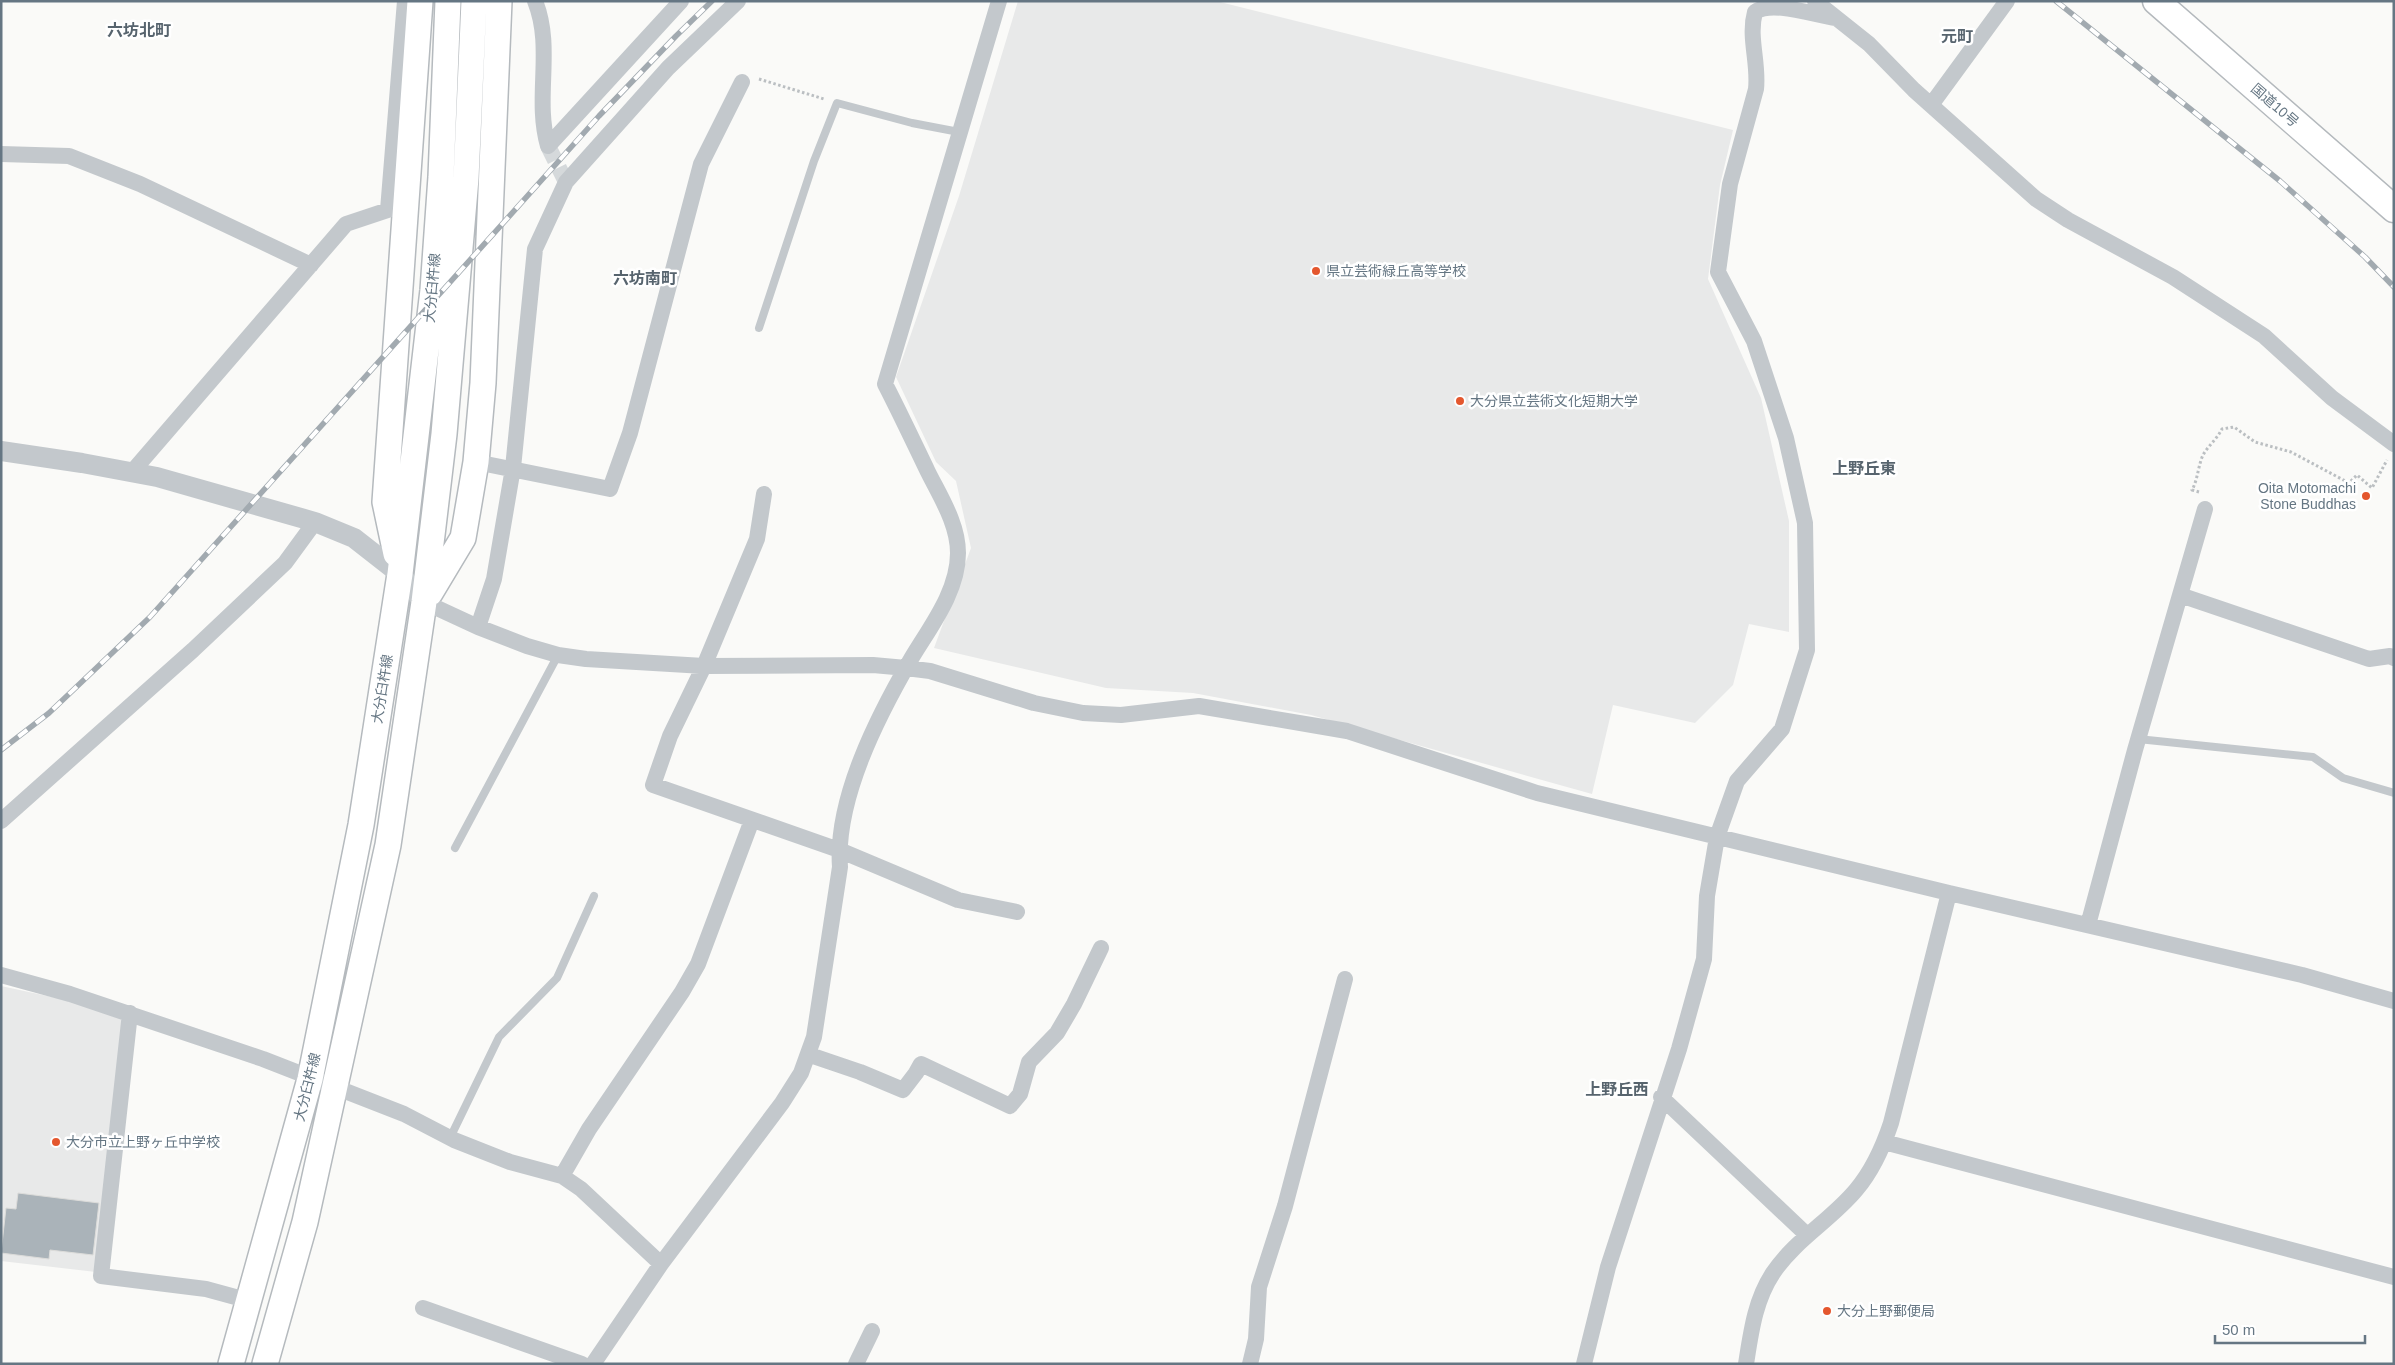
<svg xmlns="http://www.w3.org/2000/svg" width="2395" height="1365" viewBox="0 0 2395 1365" font-family="Arial,'Noto Sans JP',sans-serif">
<rect width="100%" height="100%" fill="#fafaf8"/>
<path fill="#e8e9e9" d="M1018,1H1216L1733,130L1720,185L1708,279L1761,398L1789,521V632L1749,624L1733,685L1695,723L1613,705L1592,794L1311,715L1193,693L1106,688L934,648L971,548L956,481L936,462L896,377L959,196Z
M1,986L66,1000L125,1020L96,1272L1,1261Z"/>
<path fill="#aab3b9" stroke="#dcdcda" d="M18,1193L99,1203L93,1255L50,1250L49,1259L1,1253L6,1208L16,1209Z"/>
<g fill="none" stroke-linecap="round" stroke-linejoin="round">
<path stroke="#d5d9db" stroke-width="16" stroke-dasharray="16 8" stroke-linecap="butt" d="M548,146L566,182"/>
<g stroke="#b5babe" stroke-width="28">
<path id="primary" d="M396,554L385,502L420,1
M430,593L463,538L476,462L483,383L499,1
M231,1364L310,1079L361,825L400,574L433,290L441,177L448,1
M265,1364L305,1222L388,845L424,602L444,434L466,178L474,1"/>
</g>
<g stroke="#b4b9bd" stroke-width="29">
<path id="trunk" d="M2156,1L2394,209"/>
</g>
<path stroke="#bbbfc2" stroke-width="3" stroke-dasharray="2.5 2.5" stroke-linecap="butt" d="M759,79L824,99
M2199,492L2192,490C2198,479 2198,466 2203,455C2208,446 2217,439 2222,429L2234,427L2255,442L2291,452L2349,483L2357,475L2372,488L2387,460"/>
<path stroke="#c3c8cc" stroke-width="8" d="M759,328L814,161L837,103L912,123L959,132
M2138,739L2313,757L2343,778L2394,793
M455,848L558,655
M450,1138L499,1037L557,978L594,896"/>
<path stroke="#c3c8cc" stroke-width="16" d="M535,1C554,48 534,98 548,146
M1815,1L1869,44L1914,90L2036,199L2068,220L2173,277L2264,336L2332,398L2394,444
M1931,105L2007,1
M548,146L681,1
M1,154L69,156L140,184L311,265
M476,462L610,489L630,433L701,164L742,82
M132,472L346,224L388,210L405,1
M764,494L757,539L704,666L670,736L653,785L839,850L958,900L1017,912
M2180,595L2369,659L2390,656L2394,658
M424,602L478,627L527,646L558,655L586,659L704,666L873,665L906,668L930,671L1034,703L1083,713L1121,715L1199,706L1347,731L1537,793L1949,893L2302,975L2394,1001
M478,627L494,579L513,468L535,249L566,182L668,68L738,1
M1,821L193,650L285,563L315,522
M2088,925L2135,750L2205,509
M1,975L70,994L263,1059L404,1114L454,1140L510,1162L562,1176L581,1189L661,1264
M130,1013L101,1276L206,1289L250,1301
M810,1055L860,1072L903,1090L916,1073L921,1064L1010,1106L1020,1094L1029,1062L1057,1033L1074,1004L1101,948
M1661,1097L1807,1235
M1884,1142L2394,1277
M562,1176L589,1129L682,992L698,964L752,820
M423,1308L582,1364
M593,1364L661,1264L782,1103L801,1073L814,1037L840,867C835,799 878,716 911,659C930,627 958,592 958,553C958,524 941,498 928,472C914,443 900,413 885,384L999,1
M856,1364L872,1331
M1250,1364L1256,1339L1259,1287L1285,1206L1345,979
M1584,1364L1608,1267L1679,1049L1704,959L1707,896L1717,837L1737,781L1782,729L1807,650L1805,523L1786,438L1754,341L1718,272L1730,184L1756,89C1759,63 1748,37 1755,12C1772,0 1814,15 1836,18
M1746,1364C1751,1332 1755,1300 1773,1273C1795,1240 1831,1220 1856,1190C1873,1170 1883,1147 1891,1123L1949,893"/>
<path stroke="#c3c8cc" stroke-width="20" d="M1,451L82,463L157,477L315,522L354,538L400,574L424,602"/>
<use href="#primary" stroke="#fff" stroke-width="25"/>
<use href="#trunk" stroke="#fff" stroke-width="26"/>
<g stroke="#a2aab0" stroke-width="5.5">
<path id="rail" d="M2056,1L2280,181L2365,257L2394,287
M1,750L49,713L150,617L599,116L676,36L712,1"/>
</g>
<use href="#rail" stroke="#fff" stroke-width="4" stroke-dasharray="11" stroke-linecap="butt"/>
</g>
<g fill="#e4572e" stroke="#fff" stroke-width="2">
<circle cx="1316" cy="271" r="5"/>
<circle cx="1460" cy="401" r="5"/>
<circle cx="2366" cy="496" r="5"/>
<circle cx="56" cy="1142" r="5"/>
<circle cx="1827" cy="1311" r="5"/>
</g>
<g text-anchor="middle" dominant-baseline="central" stroke-width="5" stroke-linejoin="round" paint-order="stroke">
<g font-size="14" fill="#657683" stroke="#fff">
<text transform="translate(2275 105) rotate(41)">国道10号</text>
<text transform="translate(432 288) rotate(-85)">大分臼杵線</text>
<text transform="translate(382 689) rotate(-81)">大分臼杵線</text>
<text transform="translate(307 1087) rotate(-76)">大分臼杵線</text>
</g>
<g font-size="14" fill="#657683" stroke="#fff" text-anchor="start">
<text x="1326" y="271">県立芸術緑丘高等学校</text>
<text x="1470" y="401">大分県立芸術文化短期大学</text>
<text x="2356" y="488" text-anchor="end">Oita Motomachi<tspan x="2356" dy="16">Stone Buddhas</tspan></text>
<text x="66" y="1142">大分市立上野ヶ丘中学校</text>
<text x="1837" y="1311">大分上野郵便局</text>
</g>
<g font-size="16" font-weight="bold" fill="#57646e" stroke="#fff">
<text x="139" y="30">六坊北町</text>
<text x="1957" y="36">元町</text>
<text x="645" y="278">六坊南町</text>
<text x="1864" y="468">上野丘東</text>
<text x="1617" y="1089">上野丘西</text>
</g>
</g>
<rect width="2395" height="1365" fill="none" stroke="#657683" stroke-width="5"/>
<path d="M2215 1335v8h150v-8" fill="none" stroke="#657683" stroke-width="2.5"/>
<text x="2222" y="1335" font-size="15" fill="#657683" stroke="#ffffff" stroke-width="4" paint-order="stroke">50 m</text>
</svg>
